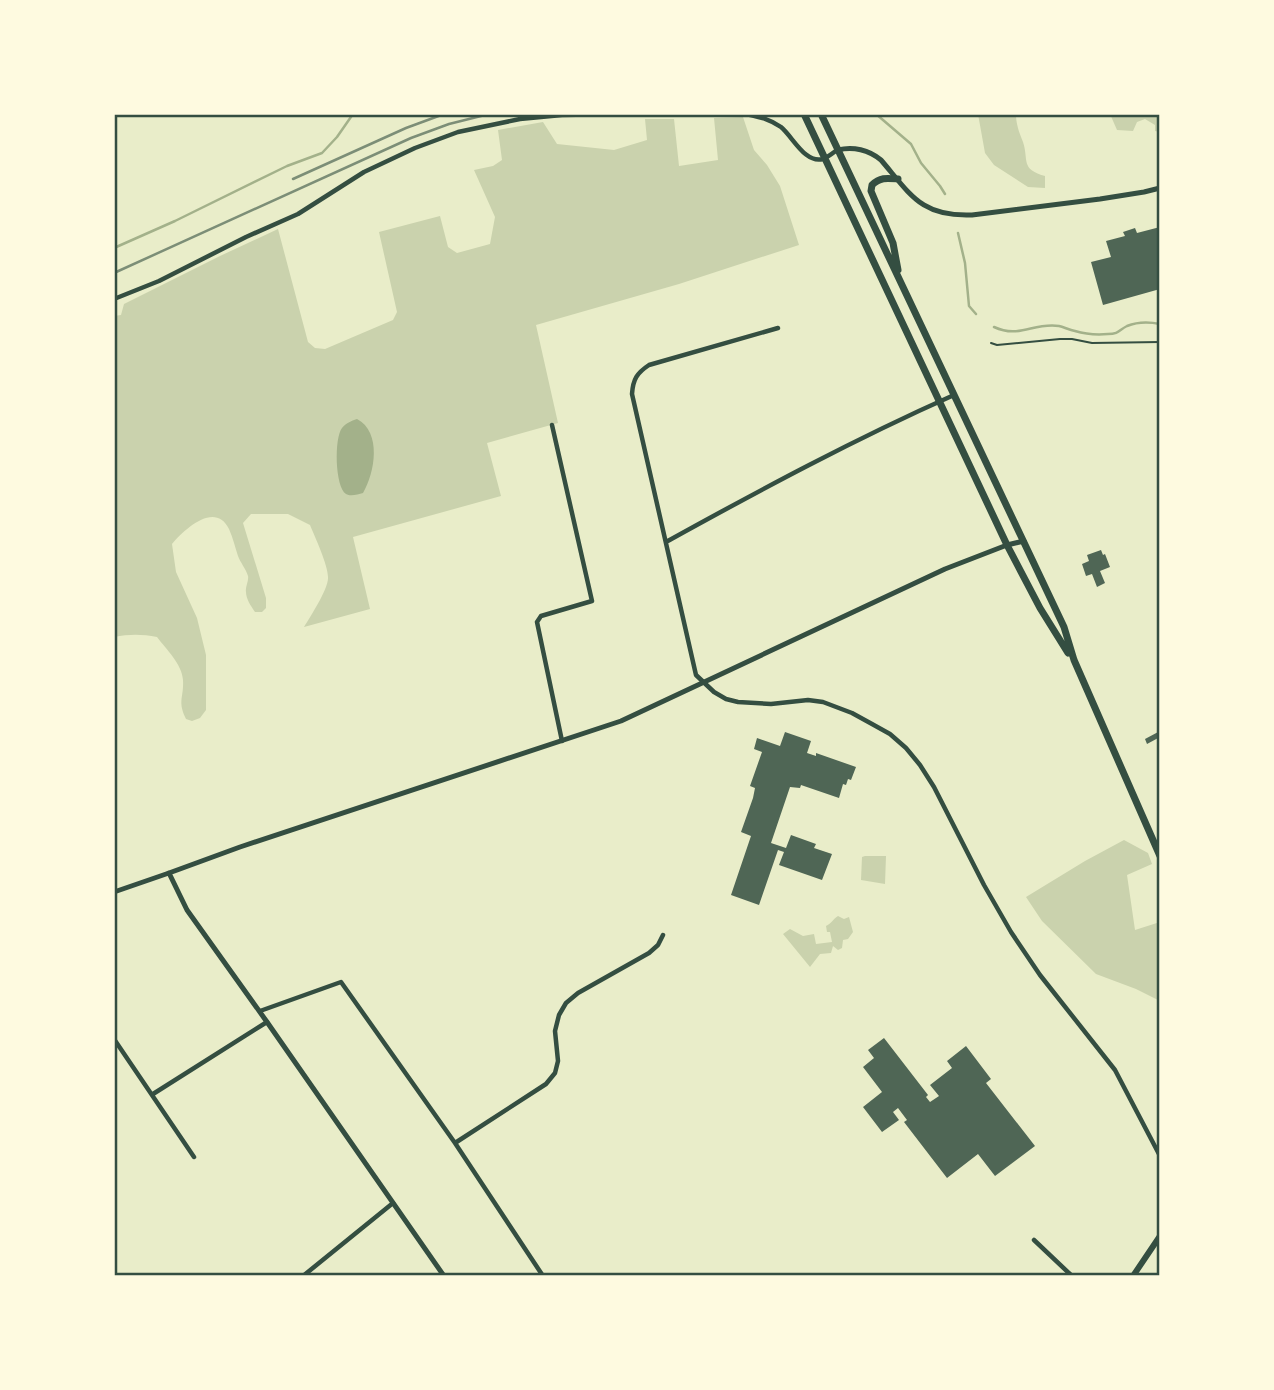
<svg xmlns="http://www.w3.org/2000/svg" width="1274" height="1390" viewBox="0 0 1274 1390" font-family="Cabin,sans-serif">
<rect width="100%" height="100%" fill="#e9edc9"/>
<path fill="#cad2ad" d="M978,114H1016C1016,124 1019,132 1023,142C1029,160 1020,169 1045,176V188L1028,187L994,165L985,153Z
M1110,114H1160V132L1155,131V125L1145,119L1137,122L1133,131L1117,130Z
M743,117L754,150L767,165L780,186L799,245L679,284L536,325L558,423L487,443L501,496L353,537L370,609L304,627C310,617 329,588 328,577C328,565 315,537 310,525L288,514H251L243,523L266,598V608L262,612H255C251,606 246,599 246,592C245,587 249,581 248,576C246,569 240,562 238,556C235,547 233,538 229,529C215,501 185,529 172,544L176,572L197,618L206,655V710L200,718L192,721L186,719C177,701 184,698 183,680C182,664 166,649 157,637C142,634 129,634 114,637V316L121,315L124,304L220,256L278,229L308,342L315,348L325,349L393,320L397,312L379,232L440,216L448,247L457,253L490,244L495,217L474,170L493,166L502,160L498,130L543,122L557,144L614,150L647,140L645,119H674L679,166L718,160L714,118Z
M1124,840L1148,853L1152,864L1127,875L1135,930L1160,922V1001L1136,989L1096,974L1042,921L1026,897L1085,861Z
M865,856H886L885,884L861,880L862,857Z
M838,916L844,919L849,917L853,932L848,939L843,940L842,948L838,950L833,946L831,953L820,954L810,967L783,934L790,929L803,936L814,934L816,944L832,942L830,932H827L826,926C831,924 833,919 838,916Z"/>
<path fill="#a3b18a" d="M357,419C382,432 375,473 363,493C358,494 351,497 346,494C335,487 334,438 342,428C346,423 351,421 357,419Z"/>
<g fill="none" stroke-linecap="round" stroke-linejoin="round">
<path stroke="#a3b18a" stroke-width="2.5" d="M876,114L911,144L921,163L940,186L945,194
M958,233L965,263L969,306L976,314
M114,248L175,221L287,166L322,153L337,137L353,114
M994,327C1020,339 1033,322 1059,326C1064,327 1069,330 1075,331C1085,334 1097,335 1108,334C1119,334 1119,330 1127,326C1137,322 1150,322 1160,324"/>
</g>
<path fill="#4f6655" d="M1160,227V289L1103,305L1091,262L1111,257L1106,241L1125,236L1123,232L1135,228L1137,233Z
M1101,550L1103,555L1105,554L1110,567L1100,571L1105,583L1097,587L1092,574L1086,576L1082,564L1089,561L1087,555Z
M1160,731V737L1147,744L1145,739Z
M785,732L811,741L807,753L816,756V753L856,767L851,780L848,779L846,785L843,784L839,798L801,785L800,788L790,787L771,843L786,848L791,835L816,844L814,848L832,854L822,880L779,865L784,852L778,850L759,905L731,895L751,836L741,832L753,798L755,788L750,786L762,752L754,749L757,738L780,746Z
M884,1038L928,1095L926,1097L930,1102L939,1096L930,1085L952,1068L947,1061L966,1046L991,1079L986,1083L1035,1146L995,1176L978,1154L947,1178L904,1122L907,1120L898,1108L893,1112L899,1120L882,1132L863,1107L882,1092L863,1067L874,1058L868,1050Z"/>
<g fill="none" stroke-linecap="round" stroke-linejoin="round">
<path stroke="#344e41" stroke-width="2" d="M991,343L997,345L1060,339H1072L1092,343L1160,342"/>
<path stroke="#344e41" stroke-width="4.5" d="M746,114C760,117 770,119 781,127C793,137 805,164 823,159C828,157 833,153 837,150
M114,299L159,281L246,237L298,214L364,172L415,148L458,132L520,119L562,115L618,114
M778,328L649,365C637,373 633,379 632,394L696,675L714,692L726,699L738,702L771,704L808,700L823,702L852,713L872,724L890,734L906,748L920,765L934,787L984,885L1011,932L1040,975L1115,1070L1160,1156
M552,425L592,601L541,616L537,622L562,741
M666,542C760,490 855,439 954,395
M114,892L169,873
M260,1011L341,982L455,1143L543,1276
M114,1039L194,1157
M153,1094L267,1022
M455,1143L546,1084L555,1073L558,1061L555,1031L559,1015L566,1003L578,993L649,953L658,945L663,935
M1034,1240L1072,1276
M303,1276L393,1203"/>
<path stroke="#344e41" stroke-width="5" d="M838,150C853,146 869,150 881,160C911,195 921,217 972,215L1100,199L1144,192L1160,188
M444,1276L267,1022L187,910L169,873L240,847L621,721L945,569L1007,545L1024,541"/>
<path stroke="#344e41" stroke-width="6" d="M1133,1276L1160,1236"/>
<path stroke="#344e41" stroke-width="7" d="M804,114L1007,545L1040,608L1068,653
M821,114L1064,627L1074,660L1160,856
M898,179C887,178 880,177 872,185L871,191L893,243L898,270"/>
<path stroke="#7c8e77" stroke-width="2.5" d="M293,179L406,128L444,114
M114,273L411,138L449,124L489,114"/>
</g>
<rect width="1274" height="1390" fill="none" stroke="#fefae0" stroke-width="231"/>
<rect x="116" y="116" width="1042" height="1158" fill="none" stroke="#344e41" stroke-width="2.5"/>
</svg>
